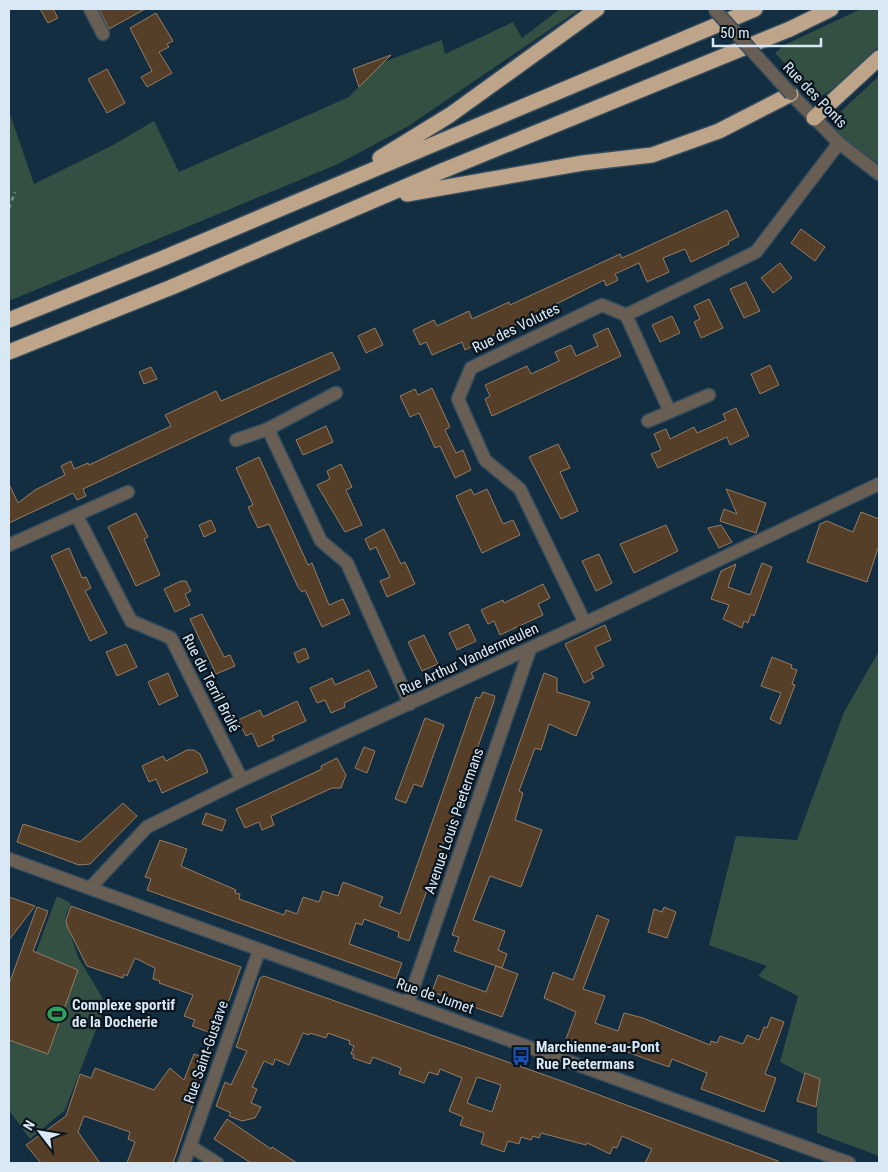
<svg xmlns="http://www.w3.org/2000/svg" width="888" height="1172" viewBox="0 0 888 1172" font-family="'Roboto Condensed',sans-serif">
<rect width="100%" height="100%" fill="#132e41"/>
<path fill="#335043" d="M560,9H580L407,127L338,164L9,301V111L34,184L113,145L154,121L179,172L349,97L381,63L442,40L445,54L513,22L522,38Z
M861,9H879V47L839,85L818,98L775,53L786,44Z
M879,76V164L836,133L838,114Z
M879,651V1156L817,1133V1081L780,1062L798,996L758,976L767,966L709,945L736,836L797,840L844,712Z
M57,896L71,903L65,918L78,957L106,1004L65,1110L30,1139L9,1110V1024Z"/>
<path fill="#563f28" stroke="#967c63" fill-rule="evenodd" d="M40,9H53L58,18L48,23Z
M99,9H145L109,29Z
M156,13L173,41L167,44L169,47L159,52L172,73L147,87L141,77L152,71L130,28Z
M391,55L359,87L353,69Z
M107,69L125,103L107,113L88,79Z
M727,210L739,236L728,242L729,244L691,262L685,249L663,258L669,272L647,282L639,263L615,274L618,280L606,286L604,280L465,350L462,342L432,355L426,342L420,345L413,330L434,320L437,326L469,311L472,319L509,302L510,305L620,254L622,258Z
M801,229L825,247L815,261L791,243Z
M780,263L792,278L773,293L761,278Z
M746,282L760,311L744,318L730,289Z
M709,299L723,328L701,338L694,322L700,319L694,306Z
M672,316L680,333L660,342L652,325Z
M375,328L383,345L366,353L358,336Z
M608,328L621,356L492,416L485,399L490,396L485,385L527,366L531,374L559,361L555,352L571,345L576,356L598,346L593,335Z
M332,352L340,369L83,489L86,496L77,500L73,493L9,523V484L18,503L35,490L65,475L61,466L71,461L74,469L88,463L89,465L171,426L165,415L216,391L221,401Z
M770,365L779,385L760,394L751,374Z
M151,367L157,379L144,384L139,372Z
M432,388L450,427L445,430L456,453L463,450L471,470L455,478L440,446L435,448L419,413L410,417L400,396L415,389L418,395Z
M736,408L749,436L730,445L727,437L658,468L651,454L661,450L654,434L666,429L670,439L694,427L697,433L726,420L723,414Z
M326,426L333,442L303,455L296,440Z
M558,444L570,468L560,472L578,511L561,519L529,457Z
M259,457L308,565L312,563L329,605L343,599L350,614L322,627L305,590L302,592L298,587L269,524L258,528L248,507L253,505L236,468Z
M341,464L352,487L346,490L362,525L345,532L317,485L330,479L327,471Z
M471,489L474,495L487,489L503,524L513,520L520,535L482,553L456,496Z
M726,489L766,503L756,533L720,521L724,509L737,514Z
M861,512L879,519V545L867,582L807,562L820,524L827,521L853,532Z
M136,513L148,537L144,539L160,575L136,586L108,527Z
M211,520L216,531L204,537L199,525Z
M666,525L678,551L634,573L620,544Z
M721,525L732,542L719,548L708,528Z
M384,529L401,564L405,562L415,584L387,597L380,581L390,577L376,547L370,550L365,539Z
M69,548L82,578L86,577L91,588L85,591L107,633L90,641L51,556Z
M599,554L612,583L596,591L582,561Z
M762,563L772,567L754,616L751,614L748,623L744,621L742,628L723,619L729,605L711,599L721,571L736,564L728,587L750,595Z
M186,581L191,591L185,594L190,605L175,612L164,589L181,581Z
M543,584L550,598L538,604L543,615L500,635L494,621L488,624L481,610L503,600L504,603Z
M202,614L224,657L230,655L235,666L216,674L190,619Z
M468,624L476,641L457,650L449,633Z
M605,625L611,640L595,647L604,666L591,673L594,678L584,683L565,644Z
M424,635L438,664L422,671L408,642Z
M126,644L137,667L117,676L106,652Z
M305,648L309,658L298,663L294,653Z
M772,657L792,665L791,668L797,670L792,684L795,685L780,724L770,719L781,693L761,686Z
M369,670L377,687L344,703L345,707L331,713L325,700L317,703L310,688L332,678L335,685Z
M168,673L178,696L159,705L148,682Z
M544,673L557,678V692L590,702L576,736L549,724L541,750L535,748L519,791L523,793L515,820L542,830L521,887L490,876L473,920L505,931L498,950L507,954L502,968L454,951L459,937L452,935Z
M483,692L495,696L493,704L409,941L398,937L399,932L364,919L362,925L356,923L349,944L402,963L396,979L147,890L151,879L145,877L160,840L187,849L181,866L236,890L235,893L240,894L239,899L284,915L286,910L297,914L303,897L319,902L323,891L338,896L343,882L383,897L379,906L400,914L476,697L480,698Z
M297,701L306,721L272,736L274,740L258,747L252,733L246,736L238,720L260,710L263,717Z
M425,718L444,725L422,787L414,784L406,803L395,799Z
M364,747L375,751L367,773L355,768Z
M187,750H194L200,754L208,772L162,793L156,779L149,782L142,766L163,756L166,761Z
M337,758L346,775L341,788H332L271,816L274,825L262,830L259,822L245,828L236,809L322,769L321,766Z
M123,803L137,816L90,864L79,865L17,842L23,824L80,842Z
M206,813L226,820L222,831L202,824Z
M9,897L35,906L9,940Z
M71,906L241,967L224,1014L218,1012L211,1033L192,1026L195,1020L184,1016L193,995L159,983L160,981L153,979L155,968L135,958L127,976L124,974L123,978L87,966L67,926L66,920Z
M37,907L48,911L33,951L78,970L48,1054L9,1040V984Z
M664,907L676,912L667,938L648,932L654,909L662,912Z
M597,915L609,920L583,989L605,996L595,1023L618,1031L624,1013L643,1018L710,1045L711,1041L717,1043L720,1036L743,1044L747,1035L759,1040L764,1027L767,1028L771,1017L784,1022L765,1074L776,1078L764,1112L701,1089L707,1073L672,1059L669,1067L610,1046L606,1054L566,1039L576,1012L544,998L553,972L573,980Z
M496,966L518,974L502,1017L432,992L438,975L486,992Z
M264,976L556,1079L778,1161V1163H645L652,1149L622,1136L617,1148L613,1147L610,1154L587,1143L586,1145L541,1133L539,1138L533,1136L531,1140L521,1137L519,1144L508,1141L504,1152L481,1144L484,1133L460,1125L463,1117L449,1111L462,1078L440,1069L438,1075L429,1072L424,1083L399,1074L401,1068L373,1057L370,1064L353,1058L354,1055L351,1054L354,1046L349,1044L350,1041L328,1033L326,1038L310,1033L309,1035L303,1033L289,1065L275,1059L273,1065L264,1061L252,1087L257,1089L251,1103L261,1107L255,1118L242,1121L229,1116L231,1113L216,1106L225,1082L231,1085L247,1051L236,1047L260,978ZM477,1077L501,1085L492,1112L467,1103Z
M194,1054L208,1059L173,1163H127L135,1142L128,1139L130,1132L84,1116L78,1132L100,1163H41L26,1145L66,1116L80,1074L91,1078L95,1068L154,1090L170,1068L184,1080Z
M805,1073L820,1079L816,1107L797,1101Z
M227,1119L271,1149L272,1147L297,1163H251L214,1139Z"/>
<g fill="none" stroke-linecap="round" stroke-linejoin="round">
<g stroke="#334c5e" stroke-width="15">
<path id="minor" d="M90,9L103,34
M791,94L839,143L879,174
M626,315L756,252L839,143
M648,421L709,395
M268,429L321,541L347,563L410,704
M236,440L268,429L336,393
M77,516L131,621L171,638L242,780
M9,545L128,492
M585,623L520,489L485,460L458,399L471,368L602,305L626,315L670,412
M9,859L849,1163
M90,888L147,827L242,780L585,623L879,484
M408,1003L530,649
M190,1146L217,1163
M184,1163L259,951"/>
</g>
<g stroke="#334c5e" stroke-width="18">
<path id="highway" d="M814,118L879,58
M380,158L450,115L597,9
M407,194L583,163L652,155L719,131L791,94
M9,320L161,259L755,9
M9,352L172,287L442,171L790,29L831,9"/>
</g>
<path stroke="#778c9c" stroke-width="2.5" stroke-dasharray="4 4" stroke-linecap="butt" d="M9,208L15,192"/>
<use href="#minor" stroke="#695e53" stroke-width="12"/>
<use href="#highway" stroke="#bea489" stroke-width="15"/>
<g stroke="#334c5e" stroke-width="15" stroke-linecap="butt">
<path id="minor-bridge" d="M714,9L791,94"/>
</g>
<use href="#minor-bridge" stroke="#695e53" stroke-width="12"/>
</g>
<defs>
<g id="stadium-bare" transform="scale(1.5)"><path d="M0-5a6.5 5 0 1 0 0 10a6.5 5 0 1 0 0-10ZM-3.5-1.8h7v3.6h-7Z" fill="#2e9e5b" stroke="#0a151d" stroke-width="2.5" paint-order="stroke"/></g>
<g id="bus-bare" transform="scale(1.5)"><path d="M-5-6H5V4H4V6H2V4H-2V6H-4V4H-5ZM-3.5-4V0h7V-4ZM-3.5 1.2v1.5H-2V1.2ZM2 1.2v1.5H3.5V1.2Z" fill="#1a4fb4" stroke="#0a151d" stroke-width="2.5" paint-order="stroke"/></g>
</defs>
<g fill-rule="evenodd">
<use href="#stadium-bare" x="57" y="1014"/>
<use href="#bus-bare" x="521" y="1056"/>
</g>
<g text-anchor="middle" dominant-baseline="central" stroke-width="4.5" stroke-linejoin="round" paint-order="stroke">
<g font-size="15" fill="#d8e8f4" stroke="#0a151d">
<text transform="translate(815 95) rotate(46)">Rue des Ponts</text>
<text transform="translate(516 328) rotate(-26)">Rue des Volutes</text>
<text transform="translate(469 659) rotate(-25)">Rue Arthur Vandermeulen</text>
<text transform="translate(211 683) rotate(63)">Rue du Terril Brûlé</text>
<text transform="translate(454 821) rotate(-71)">Avenue Louis Peetermans</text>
<text transform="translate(435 996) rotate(19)">Rue de Jumet</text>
<text transform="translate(206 1052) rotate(-71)">Rue Saint-Gustave</text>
</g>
<g font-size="15" font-weight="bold" fill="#d8e8f4" stroke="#0a151d" text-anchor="start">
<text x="72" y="1005">Complexe sportif<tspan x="72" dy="17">de la Docherie</tspan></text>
<text x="536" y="1047">Marchienne-au-Pont<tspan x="536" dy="17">Rue Peetermans</tspan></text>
</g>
</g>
<rect width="888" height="1172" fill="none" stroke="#d8e8f4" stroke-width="20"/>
<g transform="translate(40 1132) rotate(301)" stroke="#0a151d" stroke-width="4" paint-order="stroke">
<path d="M0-4L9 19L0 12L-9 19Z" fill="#d8e8f4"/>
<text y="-8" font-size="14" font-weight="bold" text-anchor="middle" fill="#d8e8f4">N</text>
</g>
<path d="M713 38v8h108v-8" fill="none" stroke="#d8e8f4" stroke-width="2.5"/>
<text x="720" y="38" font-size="15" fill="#d8e8f4" stroke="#0a151d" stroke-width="4" paint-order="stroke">50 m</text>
</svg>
